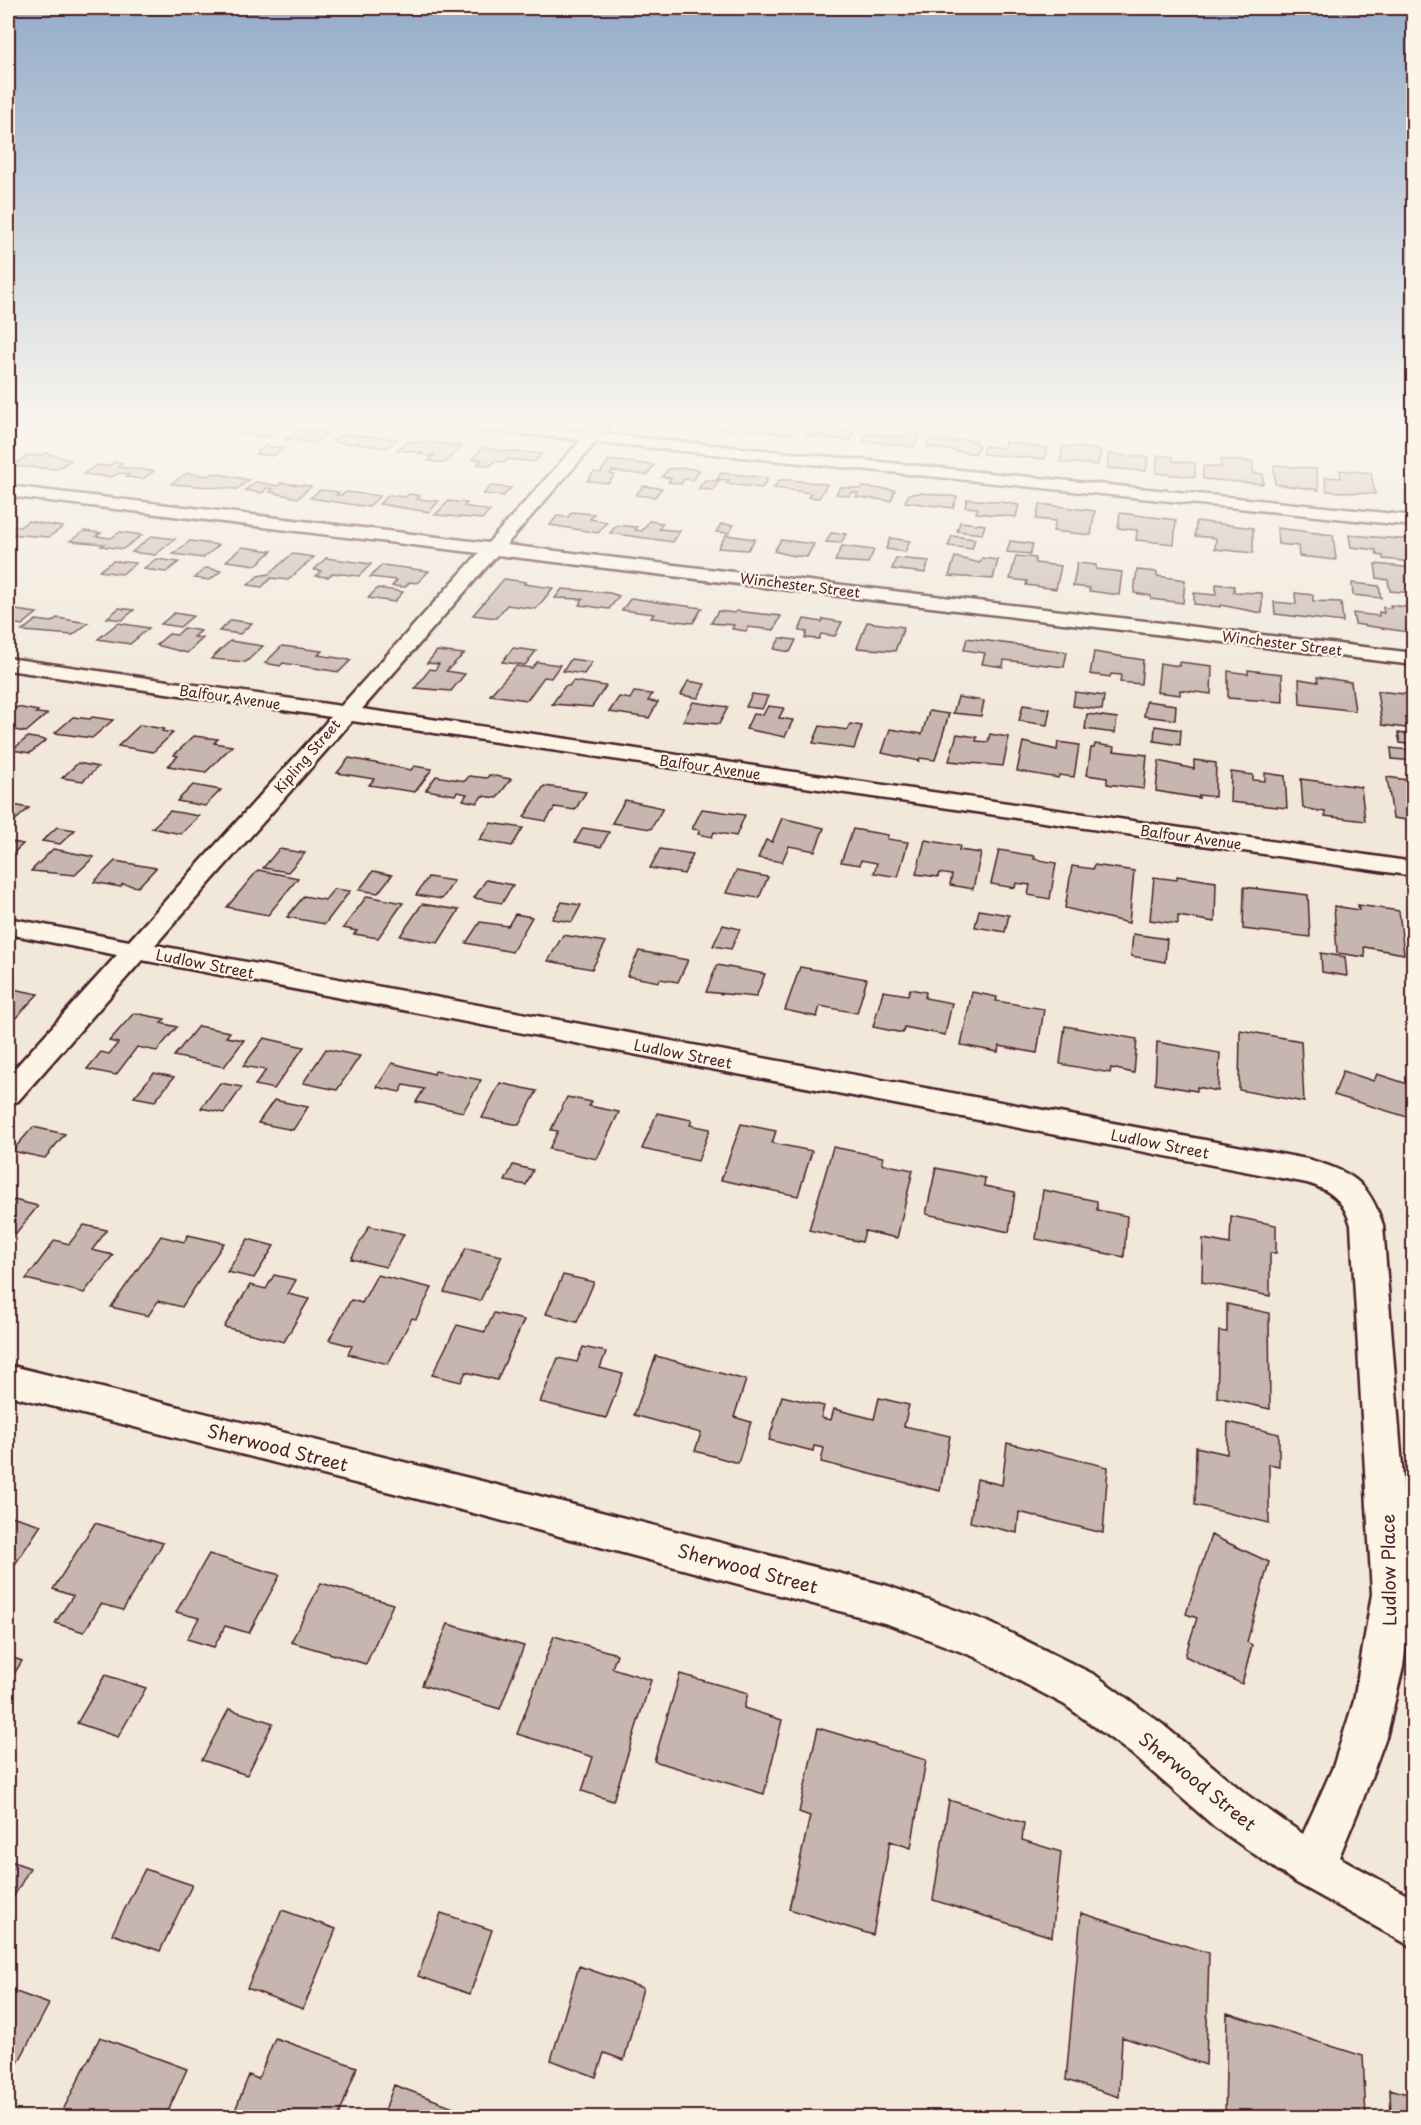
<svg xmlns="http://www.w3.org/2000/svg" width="1421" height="2125" viewBox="0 0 1421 2125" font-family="'Playpen Sans',sans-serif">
<rect width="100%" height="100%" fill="#f1e8da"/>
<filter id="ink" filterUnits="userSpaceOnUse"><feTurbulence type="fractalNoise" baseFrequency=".0167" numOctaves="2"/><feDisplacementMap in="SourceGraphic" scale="12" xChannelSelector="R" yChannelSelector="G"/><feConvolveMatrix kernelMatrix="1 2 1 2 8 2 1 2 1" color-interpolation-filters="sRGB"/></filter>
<g filter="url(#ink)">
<path fill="#c7b6af" stroke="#4a1f2b" stroke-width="1.5" d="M108,419H161L152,425Z
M172,419H207L222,420L210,429L180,426L185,422L175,425L163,424Z
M646,419H674L671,423H662L644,421Z
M688,419H701L699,421L705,422L707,419L739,421L733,430L685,423Z
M872,420L892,422L889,429L869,427Z
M230,422L265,426H282L268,437L234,433L240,429L219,430Z
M747,422L759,424L758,426L764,427L766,423L797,426L791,435L742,429Z
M809,429H822L854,432L850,441L806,435Z
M297,431H312L328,433L315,443L286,439Z
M907,432L920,433L914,447L864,441L867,434L905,437Z
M341,435L365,436L397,439L387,448L355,444L359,441L349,444L332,442Z
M957,439L976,441L975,444L979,445L976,454L927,447L930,440L956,442Z
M407,442H428L462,446L445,463L428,461L436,453L430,456L419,454L422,452L397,450Z
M1005,442L1047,448L1044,459L982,454L985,446L1004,448Z
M265,446L283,448L273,456L255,454Z
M1063,446L1101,450L1098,465L1060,462Z
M484,447L496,450L542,454L534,462L508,459L505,462L495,461L490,466L478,464L482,460L472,459Z
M45,453L71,460L57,469L11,466L29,455L40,456Z
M1109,454L1148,457L1146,471L1107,468Z
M1158,455L1173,457V461L1195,463V477L1156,473Z
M1221,459L1253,462V473L1263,474V484L1203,479V466L1221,467Z
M609,460L654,465L647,475L612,471L610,474L615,475L608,483L587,481L594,472L600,473Z
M114,462L123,463L118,467L154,471L143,479L126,477L129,474L119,473L112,477L83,474L97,465L109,466Z
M1274,465L1316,469L1319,490L1275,484Z
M684,468L700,470L693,480L684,479L681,484L668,482L671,478L662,477L668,469Z
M1340,470L1371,473L1375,494L1327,491L1325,477L1341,478Z
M187,473L209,476L213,473L249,480L237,489L171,484Z
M721,473L768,478L762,488L727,484L729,480L717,479Z
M705,480L719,481L713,490L698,489Z
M779,480H792L827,484L819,498L808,497L811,493L774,488Z
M256,482L278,486L281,483L311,486L298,498L270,492L273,489L267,488L262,493L245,490Z
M491,486L511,488L503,496L483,494Z
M643,486L662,488L655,497L636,495Z
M840,487L861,489L862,487L895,490L891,501L856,497L858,493L851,492L849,496L836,494Z
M320,490L339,492L336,495H342L346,492L380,496L368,507L310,498Z
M922,493L957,497L953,508L905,502L909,494Z
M409,494L420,496L417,499L439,501L429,512L379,504L389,495L406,497Z
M967,499L1001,502L1019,505L1016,517L976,513L978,508L965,507Z
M449,501L467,503L464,506L490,511L482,519L435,515Z
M1040,504L1095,511L1091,535L1053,531L1056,521L1036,519Z
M572,512L594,514L590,519L607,522L598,533L550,525L557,516L568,517Z
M1120,513L1176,520L1174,544L1136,540L1137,530L1118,528Z
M28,521L44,524L63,527L49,537L8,534V523H12L8,525L20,527Z
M649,521L663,523L659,529L680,531L673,542L610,533L617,525L637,527L635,530L642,531Z
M1196,521L1253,528V553L1215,549L1216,538L1195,536Z
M960,522L985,525L982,534L957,531Z
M721,524L734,525L729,533L716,532Z
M1277,528L1333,535L1336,560L1299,556L1298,546L1278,544Z
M84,531L101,533L96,536L111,538L120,532L142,535L123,549L101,546L104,544L70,541Z
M831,533L846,534L841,543L826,542Z
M726,535L755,539L748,550L718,548Z
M1349,535L1414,540V562L1383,559V556L1377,555L1376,550L1351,547Z
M152,536L175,539L155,555L132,552Z
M952,536L975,539L972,549L948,546Z
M890,538L910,541L905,552L886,549Z
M781,540L814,544L807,557L789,555L774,551Z
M190,541L219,545L203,558L173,554Z
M1010,541L1033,544L1030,554L1007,552Z
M842,546L874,550L868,563L835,561Z
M242,547L272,551L256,565L226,561Z
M292,554L314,557L288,580L271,578L262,587L248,585L258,576L269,574Z
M1016,556L1035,558V563L1061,566L1056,589L1026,585L1027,581L1010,579Z
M955,557L980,563L982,558L998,560L993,579L949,576Z
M326,558L371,564L359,576L333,573L328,577L316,576L321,571L314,570Z
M896,558L929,561L925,573L892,569Z
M156,559L179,562L166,572L143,569Z
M113,561L136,563L122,574L99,571Z
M1077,563L1096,565V569L1122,572L1119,595L1089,591L1090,588L1073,586Z
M1375,564L1414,568V593L1390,591L1388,580L1377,578Z
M382,565L429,571L417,583L410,582L405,587L392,586L397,580L370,577Z
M206,568L221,571L210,580L194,578Z
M1137,570L1157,572V576L1185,580L1183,603L1151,599V596L1134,593Z
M504,579L526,582L524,584L553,588L536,609L507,605L496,618L473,615Z
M1352,583L1379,586L1381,598L1353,595Z
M1216,584L1234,586V592L1262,593V613L1220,605V607L1194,604V593L1216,595Z
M378,588L403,592L394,602L368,598Z
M562,589L610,593L619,596L609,609L579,605L583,599L555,598Z
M1295,593L1313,595V601L1341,602L1343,622L1275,614L1274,602L1296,604Z
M631,598L664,603L702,608L693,623L651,618L654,614L622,610Z
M1390,605L1414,608V633L1355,624L1353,613L1379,616V612L1384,613L1383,607L1391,608Z
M119,608L134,610L122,620L107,618Z
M8,609L37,613L22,625L8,622Z
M718,611L735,613L736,611L781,616L774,630L748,627L746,631L732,629L734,625L711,623Z
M174,613L193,616L180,627L161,624Z
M57,618L88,623L73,635L22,631L36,620L52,622Z
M804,619L822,622L823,619L842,622L835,636L821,634L819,639L805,638L807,632L799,631Z
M231,620L252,623L240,634L219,631Z
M867,622L904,627L895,651L857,648Z
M118,623L149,628L130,644L98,639Z
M184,628L201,631L194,637L203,638L187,653L156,645L169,634L177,635Z
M780,638L796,640L790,652L774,649Z
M967,638L1067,652L1064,667L1004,660L1003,667L982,664L985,653L964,650Z
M230,641L263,646L246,662L211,659Z
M282,646L322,651L318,655L351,660L339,672L283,663L280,666L265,663Z
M513,648L536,651L525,665L502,662Z
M437,651L464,654L446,671L465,674L451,691L415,688L430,669L435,670L439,664L427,663Z
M1094,652L1143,660L1141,684L1120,682L1121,675L1111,674L1110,677L1090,674Z
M571,659L592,662L584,674L563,671Z
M537,662L560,665L551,678L544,677L527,700L490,695L516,666L532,668Z
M1179,662L1212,666L1211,694L1180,690V695L1157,692L1160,663L1179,666Z
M1248,670L1282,674L1283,702L1228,698V671L1248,674Z
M1317,677L1351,682L1355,711L1300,704L1299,679L1318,682Z
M573,681L606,686L592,707L552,704L565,686H569Z
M688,681L705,684L698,698L681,695Z
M1377,691L1414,695V729L1382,725Z
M634,692L652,694L648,701L658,702L649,718L609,712L619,697L630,699Z
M1075,692L1104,696L1102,710L1073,706Z
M752,694L768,696L762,709L746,707Z
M958,697L984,701L981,716L953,713Z
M1146,701L1176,705L1175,720L1144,716Z
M693,702L728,707L719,724L683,721Z
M1023,705L1050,709L1047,725L1019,721Z
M768,706L784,708L779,718L793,720L785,737L746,729L753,714L763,715Z
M17,707L38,711L36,713L47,714L26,732L8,729V715Z
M929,711L949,714L935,760L920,758L919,761L882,753L890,729L922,734Z
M1087,714L1117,718L1115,733L1085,729Z
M73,717L90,719L92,717L113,720L92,738L55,733Z
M850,724L862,726L854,749L813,743L820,726L848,730Z
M140,725L164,729L162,731L173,733L153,752L118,746Z
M1155,726L1181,730L1180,745L1154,741Z
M1398,733L1414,735V761L1392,759L1391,748L1408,750L1407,744L1400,743Z
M957,734L977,737L976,741L988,742L990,734L1009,737L1003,766L949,761Z
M194,736L218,739L214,743L232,746L206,772L168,766L178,756L174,755Z
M28,737L46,740L30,753L12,750Z
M1023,742L1057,750L1058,742L1079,745L1074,777L1059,775L1058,778L1017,771Z
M1095,744L1115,747L1114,751L1147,755L1144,789L1107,784V778L1087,775L1091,748H1094Z
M349,758L411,770L414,766L432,769L415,792L369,785L374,779L337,773Z
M1194,760L1216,763L1215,797L1199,795V798L1156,791L1159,761L1194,769Z
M78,763L98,767L83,781L62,778Z
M1231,772L1253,775V780L1265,781V773L1285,776L1287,808L1230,802Z
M489,775L511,779L497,798L482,796L477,803L463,800L467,794L457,792L455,795L426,790L436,776L465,781L469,776L487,778Z
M1387,777L1414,781V821L1393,818Z
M1301,779L1361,787L1365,821L1325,816V812L1303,808Z
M193,785L221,790L205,806L177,801Z
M544,786L566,789L586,792L575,810L555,807L546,821L524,817Z
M625,800L663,808L651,829L612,823Z
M8,804L29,808L9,826Z
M702,809L745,815L736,836L714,832L712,837L698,834L700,830L692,829Z
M170,811L199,816L181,834L152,828Z
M782,818L824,828L815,851L789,846L782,862L758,858L766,840L772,842Z
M491,823L523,828L512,846L479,840Z
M57,827L75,830L60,844L42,841Z
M583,828L609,832L601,847L575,842Z
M853,829L888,835L887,839L908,842L898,877L874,873L877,863L861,860L860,865L841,862Z
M925,840L960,846L959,850L981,853L973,889L950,885L952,875L939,873L938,877L916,874Z
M8,841L23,844L8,858Z
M53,849L94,857L75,875L31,871Z
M279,849L305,853L288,872L263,868Z
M660,849L693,854L684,874L650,868Z
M999,850L1035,856L1034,859L1056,863L1050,899L1028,895L1030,885L1016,883L1015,888L991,884Z
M115,861L156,868L138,887L123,884L120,887L94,882Z
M1094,865L1134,871L1129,923L1065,908L1072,866L1093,869Z
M258,870L298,878L268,915L227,907Z
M373,871L392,875L378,893L359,890Z
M736,871L768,877L759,898L726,893Z
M1177,876L1216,882L1215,922L1178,916V924L1150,920L1154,877L1177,880Z
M428,877L454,881L442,899L416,895Z
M486,880L513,885L502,903L474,898Z
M1244,887L1308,895L1310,937L1243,929Z
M334,889L350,891L325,924L287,917L304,896L325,900Z
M367,896L403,903L378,938L354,934L357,931L343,928Z
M562,902L581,905L572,922L552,919Z
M422,904L459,910L438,943L400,936Z
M1358,905L1399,911L1404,954L1364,947L1365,957L1337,953L1334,906L1359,910Z
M979,910L1009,915L1005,932L975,927Z
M515,914L532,917L512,952L466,943L480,922L508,926Z
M723,925L740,929L731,949L713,946Z
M1133,934L1167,939L1165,962L1131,956Z
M563,935L606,942L592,969L548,961Z
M639,951L688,960L678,982L660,979L659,982L627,976Z
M1321,953L1345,957L1347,976L1322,972Z
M717,965L765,974L756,997L706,992Z
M800,967L867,979L857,1013L820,1006L817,1017L785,1010Z
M8,988L38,994L8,1026Z
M910,989L926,992L925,998L952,1003L945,1035L904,1027L903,1033L873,1027L883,991L908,995Z
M972,992L997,997L996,1001L1044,1009L1037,1053L999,1046L998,1052L961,1045Z
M134,1013L165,1019L161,1023L177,1027L157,1051L137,1047L116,1075L87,1069L101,1052L109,1054L118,1043L109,1041Z
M198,1026L230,1032L226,1037L244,1040L224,1067L174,1056Z
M1065,1026L1137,1039L1134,1073L1111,1068L1110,1073L1060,1064Z
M1240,1030L1301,1041L1304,1102L1239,1090Z
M264,1038L304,1047L274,1089L255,1085L266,1070L243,1066Z
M1157,1042L1220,1053L1218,1091L1197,1087V1091L1155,1084Z
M326,1049L360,1056L337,1090L303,1083Z
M392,1063L434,1074L435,1071L481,1080L463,1112L416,1102L424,1089L404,1085L400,1092L377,1087Z
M1343,1071L1374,1081L1377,1074L1414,1086V1119L1334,1095Z
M154,1073L174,1077L155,1101L134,1097Z
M220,1083L242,1087L224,1113L201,1108Z
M500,1083L537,1091L519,1125L482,1118Z
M567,1097L592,1102L589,1106L619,1112L597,1159L549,1149L558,1131L551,1130Z
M274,1100L308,1107L293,1130L258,1123Z
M657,1113L692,1120L690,1125L710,1129L698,1161L642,1149Z
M741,1124L776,1131L772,1143L812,1151L798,1196L721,1180Z
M33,1127L65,1134L45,1158L12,1151Z
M833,1147L883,1157L882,1164L913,1170L897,1238L865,1231L862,1242L809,1230Z
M513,1165L533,1170L526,1185L505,1181Z
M936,1168L985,1178L984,1186L1015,1192L1009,1232L926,1214Z
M1043,1190L1097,1201V1210L1127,1216L1124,1257L1036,1239Z
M14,1200L38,1206L8,1243V1207Z
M1231,1216L1276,1225V1253H1270V1296L1202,1282L1203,1239L1230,1244Z
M84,1225L107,1230L92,1250L113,1255L84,1293L26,1279L55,1240L69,1244Z
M369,1226L404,1234L386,1267L351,1259Z
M188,1235L224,1243L182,1307L158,1301L148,1316L111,1307L161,1236L184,1242Z
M248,1239L274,1246L254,1278L227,1272Z
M466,1248L502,1256L480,1301L444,1292Z
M274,1275L296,1280L288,1294L309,1299L284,1342L224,1327L250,1285L266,1289Z
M377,1275L432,1288L416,1319L412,1318L388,1364L348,1354L352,1346L329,1340L351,1300L362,1303Z
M563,1275L594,1282L577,1322L546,1314Z
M1227,1304L1269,1313L1270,1409L1217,1397L1219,1331L1227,1332Z
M494,1313L524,1320L497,1380L466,1372L461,1382L432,1375L457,1325L485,1332Z
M583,1347L606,1352L600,1368L623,1374L606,1418L540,1402L558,1358L577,1362Z
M656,1356L746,1380L734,1417L751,1422L738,1463L695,1451L701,1433L634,1415Z
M782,1396L824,1406L821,1418L831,1420L834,1409L874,1419L879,1398L909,1405L904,1426L950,1436L940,1491L821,1462L824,1448L814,1446L813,1451L769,1440Z
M1228,1422L1279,1434V1466L1269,1464V1523L1195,1505L1196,1447L1227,1454Z
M1007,1443L1108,1467L1103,1533L1019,1512L1017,1533L970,1522L977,1479L1002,1485Z
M8,1515L41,1525L8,1575Z
M95,1523L163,1543L123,1610L101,1604L84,1632L55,1623L73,1596L53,1589Z
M1211,1535L1269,1562L1247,1642L1252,1645L1242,1684L1185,1656L1197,1618L1186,1614Z
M209,1554L280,1575L249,1633L225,1626L214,1647L187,1639L199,1618L176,1612Z
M321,1583L393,1604L366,1664L291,1642Z
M448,1624L524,1646L500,1709L422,1685Z
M554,1636L617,1654L612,1668L651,1680L613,1801L582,1791L593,1757L517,1734Z
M8,1656L22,1661L8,1684Z
M680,1674L748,1693L744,1708L782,1720L764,1794L654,1761Z
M105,1675L146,1688L118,1737L77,1723Z
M229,1709L273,1723L247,1775L202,1760Z
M818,1728L926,1760L911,1848L890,1841L873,1935L789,1909L810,1816L799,1812Z
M949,1800L1024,1823L1022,1840L1061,1852L1052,1937L933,1900Z
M8,1860L30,1868L8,1907Z
M145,1869L192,1885L160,1951L112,1934Z
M282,1910L336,1929L303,2009L247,1988Z
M441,1913L492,1930L470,1994L418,1976Z
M1081,1913L1209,1953L1206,2065L1122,2037L1119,2097L1066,2080Z
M579,1966L643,1988L624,2060L604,2053L596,2077L551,2060Z
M8,1989L49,2004L8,2082Z
M1227,2013L1363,2056L1366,2118H1225Z
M100,2037L187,2069L165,2118H59Z
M275,2038L357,2067L338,2118H232L249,2075L258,2079Z
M394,2085L483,2118H382Z
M1390,2089L1414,2096V2118H1391Z"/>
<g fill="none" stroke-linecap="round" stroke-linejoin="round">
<g stroke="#4a1f2b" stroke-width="5">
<path id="street" d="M409,419H457L588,432L596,424L601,422L609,427L603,434L1414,516V526L596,442L506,545L1414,653V665L497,555L362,709L1414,862V876L352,721L155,945L1307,1159C1351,1172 1368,1180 1383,1225L1412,1594L1403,1667L1387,1734L1363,1799L1339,1857L1414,1899V1948L1295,1882L1215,1827L1132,1754L1065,1705L975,1657L888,1624L481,1515L8,1395V1365L481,1481L888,1586L986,1621L1095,1675L1162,1724L1247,1795L1303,1834L1333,1767L1354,1701L1372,1594L1351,1225C1344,1201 1331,1190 1307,1183L142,960L18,1101L8,1104V1076L117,955L8,934V918L129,941L331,717L8,670V658L341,706L479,553L8,496V486L488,543L581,440L416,423Z"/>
</g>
<use href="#street" fill="#fcf5e5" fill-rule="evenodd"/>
</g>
</g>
<linearGradient id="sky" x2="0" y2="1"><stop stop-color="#94acca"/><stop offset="0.59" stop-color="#f9f5ee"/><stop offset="1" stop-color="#f9f5ee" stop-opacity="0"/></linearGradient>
<rect width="1421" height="716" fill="url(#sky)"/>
<g text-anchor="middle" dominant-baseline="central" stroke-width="4.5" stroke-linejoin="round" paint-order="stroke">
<g font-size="14" fill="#4a1f2b" stroke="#fcf5e5">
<text transform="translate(800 585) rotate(7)">Winchester Street</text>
<text transform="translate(1282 643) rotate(7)">Winchester Street</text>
<text transform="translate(230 697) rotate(8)">Balfour Avenue</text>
<text transform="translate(307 756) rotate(-49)">Kipling Street</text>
<text transform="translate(710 767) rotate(8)">Balfour Avenue</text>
<text transform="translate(1191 837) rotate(8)">Balfour Avenue</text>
</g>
<g font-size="15" fill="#4a1f2b" stroke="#fcf5e5">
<text transform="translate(205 963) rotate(11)">Ludlow Street</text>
<text transform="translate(683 1053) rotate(11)">Ludlow Street</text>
<text transform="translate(1160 1143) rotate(11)">Ludlow Street</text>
</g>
<g font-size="18" fill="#4a1f2b" stroke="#fcf5e5">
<text transform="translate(278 1447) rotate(14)">Sherwood Street</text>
<text transform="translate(748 1568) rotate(15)">Sherwood Street</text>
<text transform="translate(1388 1570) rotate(-91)">Ludlow Place</text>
<text transform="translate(1198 1781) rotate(39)">Sherwood Street</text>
</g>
</g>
<rect width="1421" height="2125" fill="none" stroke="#fcf5e5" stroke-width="30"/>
<rect x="15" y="15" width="1391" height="2095" fill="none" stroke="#4a1f2b" stroke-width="2" filter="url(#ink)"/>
</svg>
